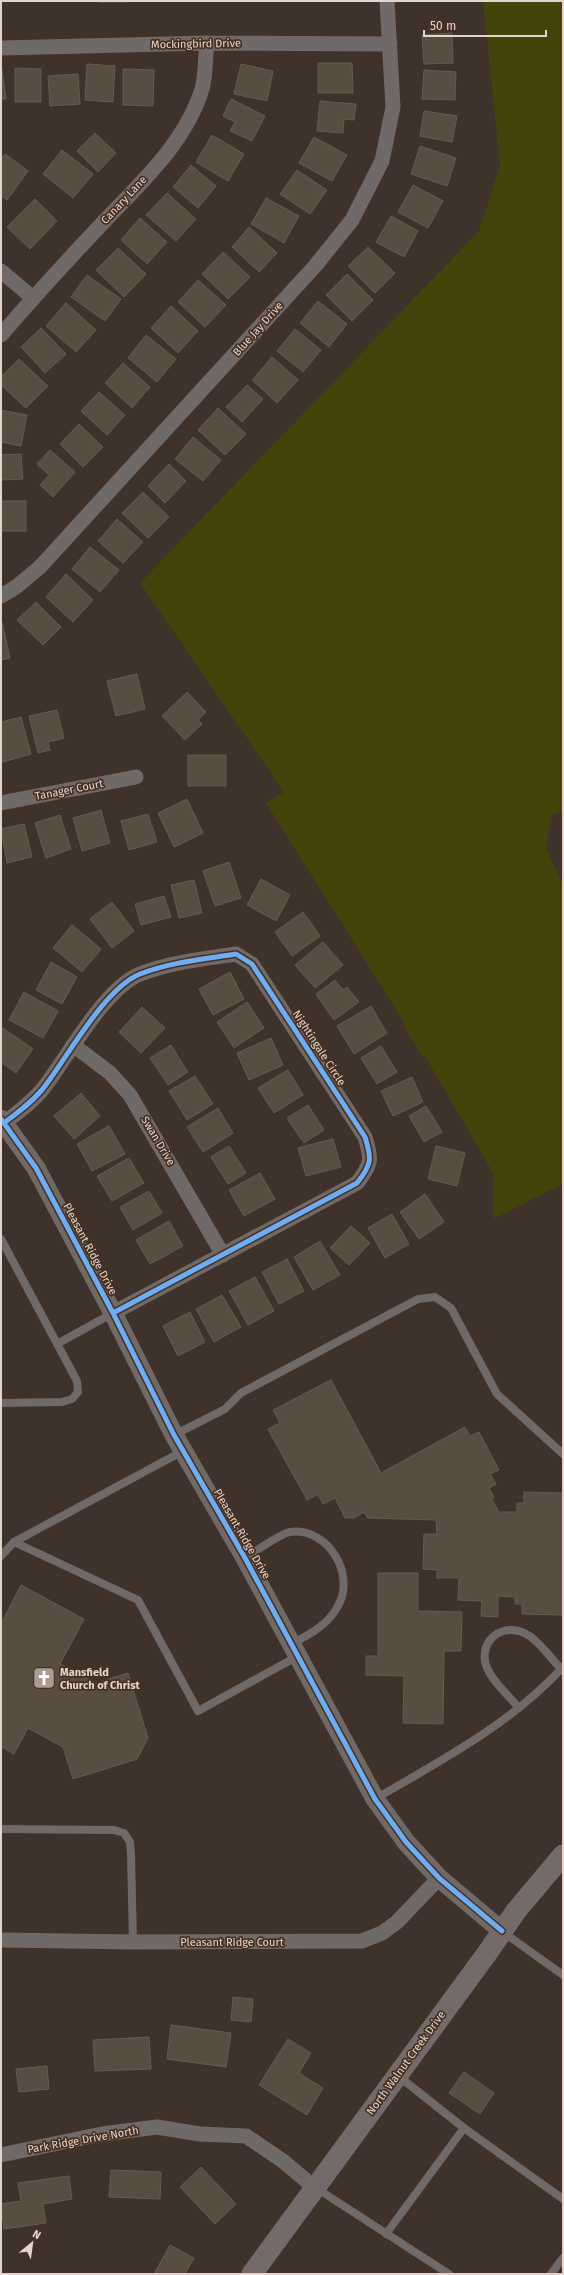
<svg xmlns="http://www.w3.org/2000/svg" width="564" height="2275" viewBox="0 0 564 2275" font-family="'Fira Sans',sans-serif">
<rect width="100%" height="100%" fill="#3f322a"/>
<path fill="#42440c" d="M483,1H563V810L552,815L546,848L563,885V1186L562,1184L494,1219L493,1173L425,1056L423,1057L403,1026L405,1024L266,803L284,792L140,583L479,231L500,165Z"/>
<path fill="#594d41" stroke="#655b53" d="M98,1H128V2H98Z
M452,33L453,63L424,64L422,35Z
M1,63L6,99H1Z
M318,63H352L353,93H318Z
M87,64L115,66L113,102L85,100Z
M241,64L273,71L267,101L234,94Z
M15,68L41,69V102H15Z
M123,69L154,70L153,106L123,105Z
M424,70L456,72L455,100L422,99Z
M78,74L80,104L50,106L48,76Z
M231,99L265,116L252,141L230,131L235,122L223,116Z
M320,101L356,104L354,120L344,119L343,133L317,131Z
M424,111L457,116L452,142L420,136Z
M95,133L116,153L98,172L77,151Z
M212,135L244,154L228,181L196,162Z
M314,137L347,155L332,181L299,163Z
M420,146L456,158L447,186L411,174Z
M62,150L93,174L73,198L43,174Z
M5,154L28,171L7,200L1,196V160Z
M191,165L216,186L198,208L173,187Z
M297,170L327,190L310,214L280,194Z
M413,185L443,201L428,228L398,212Z
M167,193L196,219L176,241L146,215Z
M266,198L299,216L284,243L251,224Z
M35,199L57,221L30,249L7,227Z
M391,216L418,231L404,257L376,242Z
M140,218L167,242L147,264L121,240Z
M249,227L277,253L259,272L232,247Z
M368,247L395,273L375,293L348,266Z
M118,248L146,274L124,297L96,270Z
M223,252L250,277L228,299L202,274Z
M347,274L373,300L352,321L326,295Z
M87,275L121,299L105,321L71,297Z
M198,280L226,305L205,327L178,302Z
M318,301L347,324L329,347L300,323Z
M66,303L96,330L76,352L46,326Z
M171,306L198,331L178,353L151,328Z
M41,328L66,354L45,373L21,347Z
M295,329L321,350L303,372L277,351Z
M146,335L176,359L157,382L128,358Z
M272,357L298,380L277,403L252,380Z
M19,359L48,386L26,408L1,385V377Z
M123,363L150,387L132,408L105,383Z
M247,385L263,399L242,422L226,407Z
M99,392L125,415L107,435L81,411Z
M218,408L246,434L225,455L198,430Z
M1,410L27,415L21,446L1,442Z
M79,424L103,447L83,467L60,444Z
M193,437L221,460L203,481L175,459Z
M50,450L75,472L53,497L40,485L49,475L37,464Z
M21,454L23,479L1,480V455Z
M169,464L186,481L165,503L148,486Z
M143,492L169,517L148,538L122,513Z
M1,501H26V531H1Z
M117,519L143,542L123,563L98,541Z
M90,547L119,570L100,592L72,569Z
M66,574L93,600L73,622L46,597Z
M36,602L61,627L43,645L17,620Z
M2,622L10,658L1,660V623Z
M137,674L145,709L116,716L107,681Z
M187,692L206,712L198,720L202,724L185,740L162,716Z
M57,710L64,738L48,742L50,750L38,753L29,716Z
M21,717L31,754L3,762L1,755V722Z
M188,755H226V786H188Z
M187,799L203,833L174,847L158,813Z
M101,810L110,843L82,851L73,818Z
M148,814L157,842L129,850L121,821Z
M60,815L71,849L46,858L35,823Z
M24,824L32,857L7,863L1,829Z
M229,862L241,898L215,906L203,871Z
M261,879L290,895L276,921L247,905Z
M194,880L202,913L179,918L171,885Z
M164,896L171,917L141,925L135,904Z
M112,902L134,931L112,948L90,919Z
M303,912L320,936L292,956L275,932Z
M72,925L101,949L82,972L53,948Z
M323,942L343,965L315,988L295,965Z
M51,962L77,977L62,1004L36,990Z
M230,972L244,999L213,1015L199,989Z
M335,980L343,990L347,987L359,1002L334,1020L316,994Z
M24,992L58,1011L43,1038L9,1020Z
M247,1002L264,1028L234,1048L217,1022Z
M371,1006L387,1033L354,1054L337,1026Z
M142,1007L165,1028L141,1053L119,1032Z
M3,1028L33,1049L16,1073L1,1062V1030Z
M271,1038L283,1065L249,1080L237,1053Z
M171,1045L188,1072L168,1085L150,1058Z
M381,1046L397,1072L377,1084L361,1058Z
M288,1070L303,1095L274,1113L258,1088Z
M195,1076L213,1104L187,1120L169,1091Z
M412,1077L423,1102L393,1116L381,1091Z
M81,1093L100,1116L74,1139L54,1116Z
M308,1105L324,1130L304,1143L287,1118Z
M426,1106L442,1132L424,1142L409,1116Z
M218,1108L233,1133L203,1152L187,1127Z
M109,1126L125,1154L92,1171L77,1144Z
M333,1139L341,1167L306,1176L298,1148Z
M229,1146L246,1173L228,1184L211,1157Z
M436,1146L465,1153L457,1186L428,1179Z
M129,1158L144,1183L112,1201L97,1176Z
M260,1173L275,1199L244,1216L229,1190Z
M149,1191L162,1213L133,1230L120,1207Z
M425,1194L444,1222L419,1239L400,1212Z
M392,1214L409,1244L385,1258L368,1228Z
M169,1221L183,1246L150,1264L136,1240Z
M351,1226L370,1243L349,1265L330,1248Z
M320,1241L340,1275L313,1290L294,1257Z
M287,1259L304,1291L279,1304L262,1272Z
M255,1277L274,1311L248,1325L229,1291Z
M222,1295L241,1327L214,1342L196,1309Z
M190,1312L205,1342L178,1356L163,1326Z
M331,1380L381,1473L465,1427L470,1436L479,1432L499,1470L490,1474L496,1484L489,1488L494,1497L491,1498L499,1512H517V1503H524V1492L563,1493V1615L522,1614V1604H515V1597L498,1596V1617L481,1616L482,1601L458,1600L459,1578H437V1570L423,1569L424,1534H437L436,1520L368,1518L364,1512L354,1518H345L335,1498L323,1504L318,1494L307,1500L268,1429L280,1423L273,1410Z
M378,1573H418V1611L462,1612L461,1651H444L443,1724L403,1723L404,1676L366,1675V1656H378Z
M21,1585L84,1619L60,1664L96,1683L128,1673L148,1738L137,1759L73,1779L63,1747L28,1728L14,1754L2,1747L1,1749V1624Z
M233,1997L253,1999L251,2022L231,2020Z
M171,2025L231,2033L226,2067L167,2059Z
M149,2037L151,2069L95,2071L93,2040Z
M288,2039L311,2053L299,2073L323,2088L307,2115L259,2085Z
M47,2066L49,2089L19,2092L16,2069Z
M464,2072L494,2093L480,2114L449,2093Z
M201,2167L236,2204L215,2224L180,2187Z
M111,2170L161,2172L160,2199L109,2197Z
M69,2176L72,2199L43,2204L46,2223L4,2229L1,2204L21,2201L18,2183Z
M170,2245L194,2258L185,2274H154Z"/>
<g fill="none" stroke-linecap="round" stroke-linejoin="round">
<path stroke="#6f6968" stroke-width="8" d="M1,1239L77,1381L78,1392L72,1399L62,1402L1,1403
M57,1344L113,1313
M174,1435L225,1409L241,1393L418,1299L435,1297L451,1308L497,1394L563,1454
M14,1542L138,1600L198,1711L298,1656
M1,1556L14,1542L183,1451
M245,1558C254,1552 282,1533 290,1532C328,1527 356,1574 338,1606C328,1625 309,1635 291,1644
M519,1708C510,1697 496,1685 489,1672C473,1643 504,1617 531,1637C543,1646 552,1660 563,1671
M375,1799C440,1761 511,1724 563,1667
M1,1829L114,1830L124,1833L130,1842L131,1854L133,1942
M503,1932L563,1975
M397,2075L464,2128L563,2199
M316,2188L449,2274
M386,2234L464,2128
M551,2274L563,2258"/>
<path stroke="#6f6968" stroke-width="15" d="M1,48L207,43L390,44
M1,271L33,298
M1,335C32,299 64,264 97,229C136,187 185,145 202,89C206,75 205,58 207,43
M1,596L16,587L40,567L315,266L352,220L382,161L393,107L387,1
M1,803L136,777
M73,1045L110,1073L130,1095L223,1255
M4,1123C18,1112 34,1101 45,1086C68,1056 105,988 140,974C171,962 204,959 236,954L252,964L365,1137C372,1159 372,1164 357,1183L113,1313
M1,1940L133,1942L362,1941L382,1933L397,1922L439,1878
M1,2155L102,2134L157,2127L200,2134L246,2136L283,2161L315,2188"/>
<path stroke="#6f6968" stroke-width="19" d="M1,1119L36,1168L113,1313L174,1435L245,1558L375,1799L406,1842L439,1878L502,1931"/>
<path stroke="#736a69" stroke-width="21" d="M252,2274L488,1952L516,1911L563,1855"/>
<g stroke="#473022" stroke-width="8">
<path id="cycleway" d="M1,1119L36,1168L113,1313L174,1435L245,1558L375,1799L406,1842L439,1878L502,1931
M4,1123C18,1112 34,1101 45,1086C68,1056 105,988 140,974C171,962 204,959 236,954L252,964L365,1137C372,1159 372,1164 357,1183L113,1313"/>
</g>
<use href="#cycleway" stroke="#6dadf4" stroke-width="5"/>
</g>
<defs>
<g id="church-square" transform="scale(1.15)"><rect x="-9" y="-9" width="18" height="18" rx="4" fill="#aa9c93" stroke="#473022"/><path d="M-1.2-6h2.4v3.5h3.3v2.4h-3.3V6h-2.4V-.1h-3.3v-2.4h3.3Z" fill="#fff"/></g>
</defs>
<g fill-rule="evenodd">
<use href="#church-square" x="44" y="1678"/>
</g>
<g text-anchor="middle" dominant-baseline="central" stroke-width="3.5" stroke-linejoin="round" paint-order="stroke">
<g font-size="11" fill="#e4d5cc" stroke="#473022">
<text transform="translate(196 44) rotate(-1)">Mockingbird Drive</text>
<text transform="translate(124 200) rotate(-47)">Canary Lane</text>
<text transform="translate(258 329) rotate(-48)">Blue Jay Drive</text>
<text transform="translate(69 790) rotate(-11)">Tanager Court</text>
<text transform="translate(319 1048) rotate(57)">Nightingale Circle</text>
<text transform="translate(158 1141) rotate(59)">Swan Drive</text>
<text transform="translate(90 1249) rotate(62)">Pleasant Ridge Drive</text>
<text transform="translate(242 1534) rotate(60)">Pleasant Ridge Drive</text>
<text x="232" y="1942">Pleasant Ridge Court</text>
<text transform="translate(406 2063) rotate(-54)">North Walnut Creek Drive</text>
<text transform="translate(83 2140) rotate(-10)">Park Ridge Drive North</text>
</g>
<g font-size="11" font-weight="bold" fill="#e4d5cc" stroke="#473022" text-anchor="start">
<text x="60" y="1672">Mansfield<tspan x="60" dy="13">Church of Christ</tspan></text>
</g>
</g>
<rect width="564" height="2275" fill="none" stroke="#e4d5cc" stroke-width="4"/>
<g transform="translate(32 2243) rotate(29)" stroke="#473022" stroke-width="3" paint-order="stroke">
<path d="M0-3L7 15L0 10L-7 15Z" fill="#e4d5cc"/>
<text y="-6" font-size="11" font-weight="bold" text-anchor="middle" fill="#e4d5cc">N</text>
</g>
<path d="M424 30v6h122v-6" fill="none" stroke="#e4d5cc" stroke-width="2"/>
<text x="430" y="30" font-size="12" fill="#e4d5cc" stroke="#473022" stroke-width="3" paint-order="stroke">50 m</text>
</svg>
